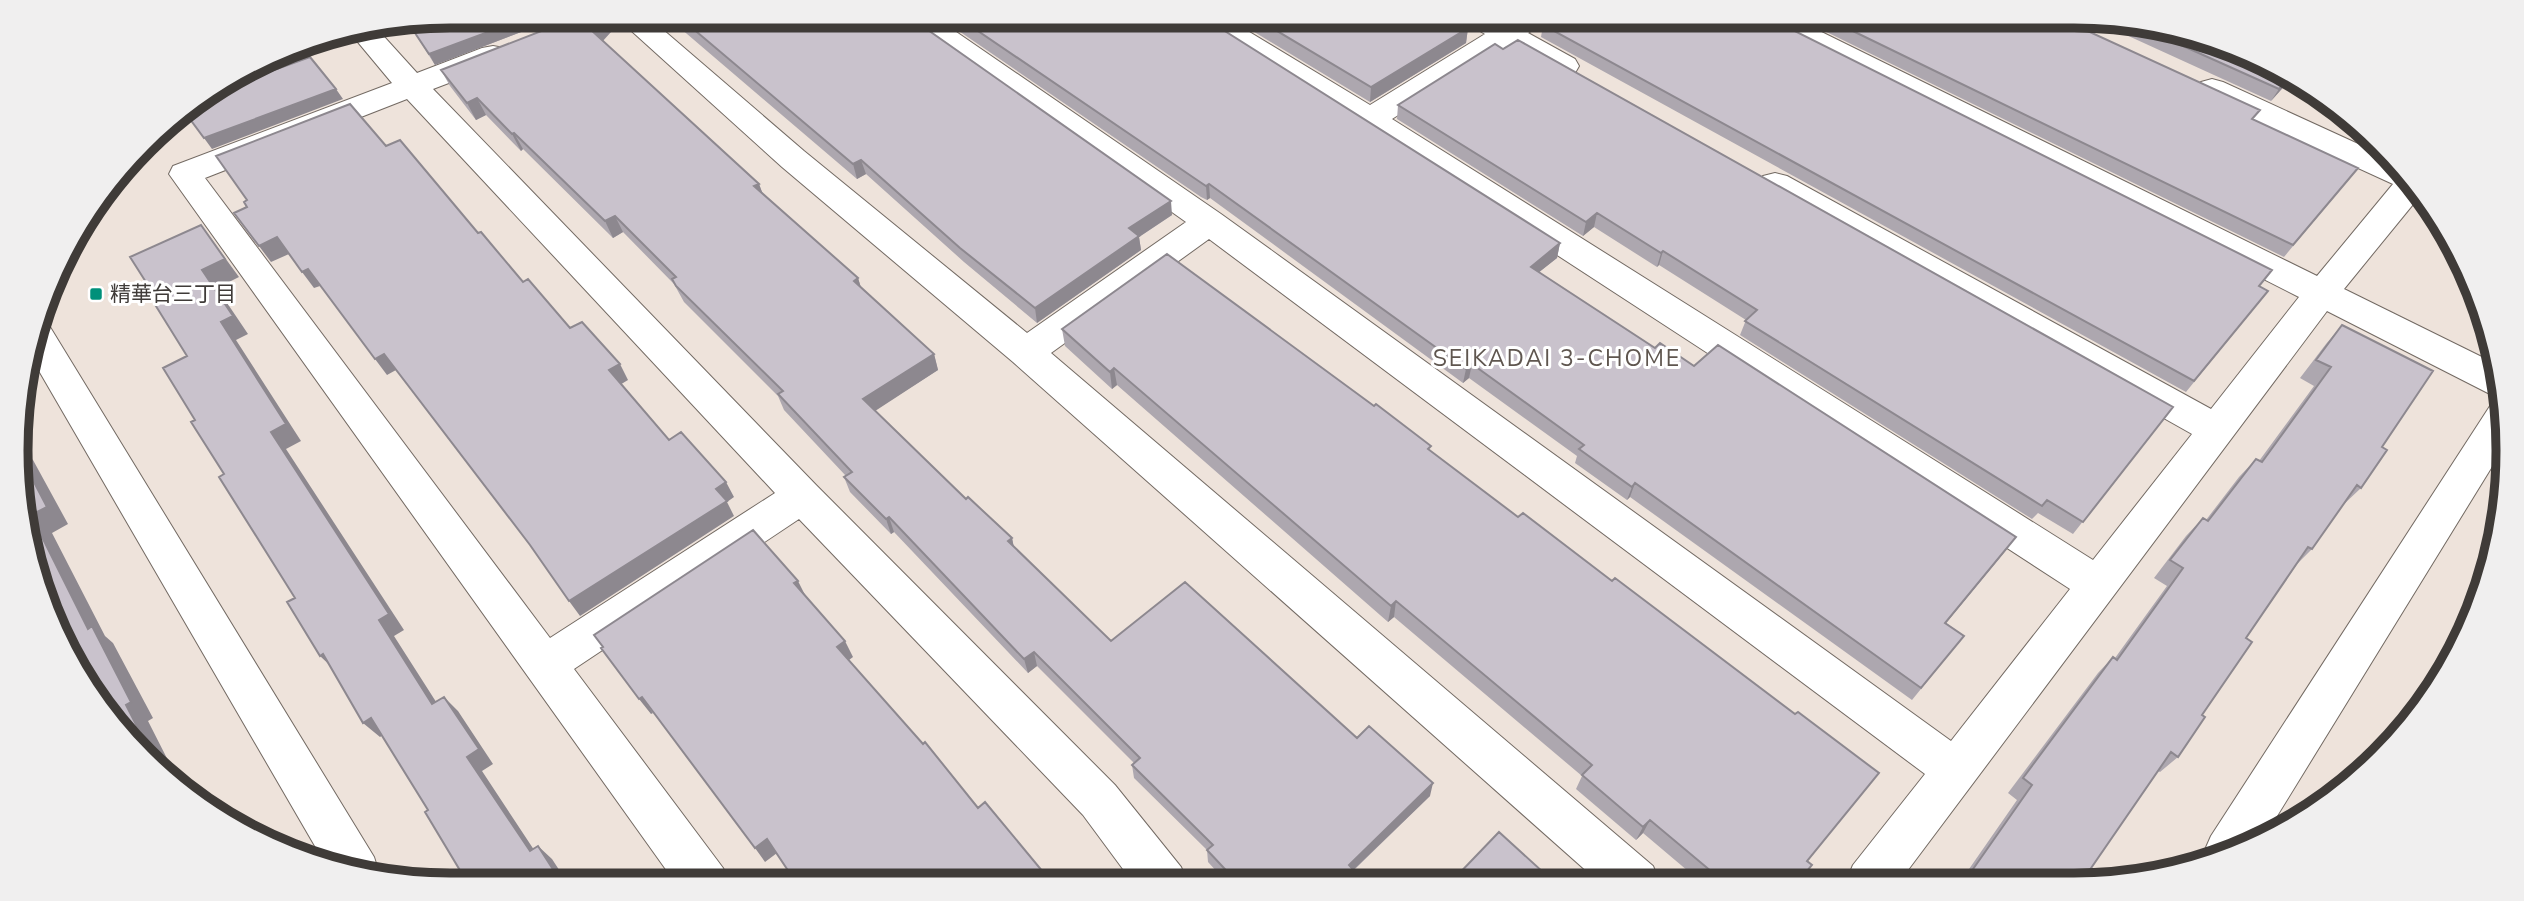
<svg xmlns="http://www.w3.org/2000/svg" width="2524" height="901" viewBox="0 0 2524 901" font-family="'Nunito Sans','Noto Sans JP',sans-serif">
<rect width="100%" height="100%" fill="#eee3db"/>
<path fill="#d0d594" d="M2484,584L2450,668L2387,745Z"/>
<g fill="none" stroke-linecap="round" stroke-linejoin="round">
<g stroke="#736a63" stroke-width="2">
<path id="minor" d="M615,16H647L804,151L1027,333L1186,222L904,22L899,16H933L1221,214L1951,741L2070,589L1359,126L1193,22L1189,16H1223L1370,105L1485,34L1465,22L1461,16H1496L1506,21L1515,16H1549L1545,22L1528,33L1575,59L1579,66L1575,73C1551,79 1527,58 1507,46L1392,119L2093,560L2192,434L1763,192L1759,184L1763,176L1775,173L1787,176L2211,409L2299,297L1757,22L1753,16H1789L2317,276L2393,184L2201,96L2197,89L2201,82L2212,79L2223,82L2380,154L2419,197L2344,289L2494,363L2504,396L2488,393L2327,311L1899,882H1846L1853,865L1925,774L1209,239L1051,353L1653,866L1660,883H1600L1013,362L782,167Z
M378,30L417,73L482,48L493,46L504,48L508,55L504,62L433,89L816,485L1115,785L1181,867L1188,884H1134L1083,815L799,519L574,669L723,868L730,885H677L169,174L173,166L392,83L352,35ZM407,99L775,493L550,638L205,178Z
M41,324L50,327L374,857L380,876L338,871L326,865L31,357Z
M2503,401L2501,452L2261,842L2207,858L2204,852L2211,836L2490,406Z"/>
</g>
<use href="#minor" fill="#fff" fill-rule="evenodd"/>
</g>
<path fill="#ada7af" d="M451,16H563L435,65L409,24Z
M580,16H616L619,23L603,41L759,184L763,195L858,278L861,288L934,354L938,370L875,410L966,499L1012,538L1014,548L1111,641L1357,738L1430,796L1354,870L1365,883L1228,884L1208,862L1207,850L1134,778L1132,765L1134,763L1037,666L1028,673L894,532L891,534L850,492L844,477L846,476L784,410L778,396L684,302L674,284L623,232L613,238L523,149L521,151L486,115L476,120L450,86L441,70Z
M666,16H908L1172,215L1139,237L1141,250L1037,323L964,262L866,174L857,179Z
M937,16H1201L1560,243L1557,258L1539,272L1655,348L1694,366L2006,550L1946,623L1964,636L1912,700L1630,497L1627,500L1575,463L1577,456L1469,378L1463,383L1210,198L1207,200L1201,197Z
M1228,16H1446L1468,28L1466,43L1370,102Z
M1794,16H2055L2253,120L2349,179L2284,257Z
M2089,18L2186,30L2289,81L2271,101Z
M1543,25L2259,286L2268,291L2186,392L1541,37Z
M1398,105L2173,407L2073,534L2038,513L2032,519L1740,335L1746,320L1659,265L1657,267L1594,227L1583,236L1397,119Z
M2342,325L2382,447L2361,488L2343,505L2312,549L2297,564L2246,638L2178,757L2160,772L2158,771L2087,874L2098,882H1960L2017,800L2008,793L2098,673L2113,657L2115,658L2167,586L2154,578L2186,536L2203,518L2206,520L2239,477L2256,459L2259,461L2314,386L2300,378L2326,344Z
M1062,329L1431,451L1807,861L1798,882H1701L1643,833L1636,840L1576,789L1582,776L1394,617L1388,622L1117,385L1112,389L1065,346Z"/>
<path fill="#8d888f" d="M531,16H563L435,65L429,54Z
M604,16H616L619,23L598,46L591,30Z
M1468,28L1466,43L1370,102L1371,87Z
M2287,81H2289L2271,101L2279,89Z
M336,89L343,99L212,149L204,138Z
M477,98L486,115L476,120L467,103Z
M514,133L523,149L521,151L512,134Z
M861,160L866,174L857,179L853,164Z
M759,184L765,200L754,186Z
M1209,184L1210,198L1207,200L1206,186Z
M1171,201L1172,215L1139,237L1141,250L1037,323L1035,308L1129,228Z
M1597,213L1594,227L1583,236L1586,222Z
M615,216L623,232L613,238L605,221Z
M201,225L239,277L217,288L248,334L236,340L301,441L286,449L404,630L394,636L447,719L432,704L379,620L271,432L221,322L202,270Z
M277,237L289,254L271,262L259,246Z
M1560,243L1557,258L1528,281L1531,267Z
M1663,251L1659,265L1657,267L1661,253Z
M308,269L320,286L314,288L302,272Z
M858,278L863,294L854,281Z
M384,354L396,370L387,375L375,359Z
M934,354L938,370L869,415L863,399Z
M620,364L628,380L618,386L609,370Z
M1472,364L1469,378L1463,383L1466,369Z
M1114,368L1117,385L1112,389L1110,372Z
M23,451L33,460L68,524L52,533L105,636L113,643L153,718L148,721L179,782L151,754L31,515Z
M726,482L734,497L727,502L734,516L580,616L569,601L716,489Z
M1635,483L1630,497L1627,500L1632,487Z
M889,517L894,532L891,534L886,519Z
M2016,537L2006,550L1936,635L1945,623Z
M1012,538L1015,553L1008,541Z
M798,581L806,597L794,583Z
M1396,601L1394,617L1388,622L1391,606Z
M845,641L853,657L845,663L837,647Z
M1034,652L1037,666L1028,673L1024,659Z
M323,654L336,671L320,656Z
M444,697L458,711L493,764L482,771L544,865L530,851L467,757Z
M642,697L653,713L651,714L639,699Z
M371,718L387,732L380,737L363,723Z
M1433,783L1430,796L1347,876L1349,865Z
M1650,820L1643,833L1636,840L1643,827Z
M767,839L777,853L765,862L755,848Z
M538,846L552,859L569,885H563Z"/>
<path fill="#c9c2cc" stroke="#8d888f" stroke-width="2" d="M451,16H531L429,54L409,24Z
M580,16H604L591,30L759,184L754,186L858,278L854,281L934,354L863,399L966,499L968,497L1012,538L1008,541L1111,641L1185,582L1357,738L1369,726L1433,783L1349,865L1365,883H1238L1207,850L1213,845L1132,765L1140,758L1034,652L1024,659L889,517L886,519L844,477L852,472L778,394L783,391L676,286L672,279L676,277L615,216L605,221L514,133L512,134L477,98L467,103L441,70Z
M678,16H908L1171,201L1129,228L1139,236L1035,308L960,248L861,160L853,164Z
M956,16H1201L1560,243L1531,267L1655,348L1660,343L1694,366L1718,345L2016,537L1945,623L1964,636L1921,688L1635,483L1632,487L1579,449L1584,445L1472,364L1466,369L1209,184L1206,186L1200,182Z
M1252,16H1446L1468,28L1371,87Z
M1558,16H1765L2272,270L2259,286L2268,291L2194,381L1543,25Z
M1822,16H2055L2260,110L2252,119L2358,168L2293,245Z
M2134,24L2186,30L2287,81L2279,89Z
M1518,40L2173,407L2083,522L2047,500L2042,506L1745,321L1757,310L1663,251L1661,253L1597,213L1586,222L1398,105L1495,44L1503,49Z
M310,57L336,89L204,138L184,111L218,90Z
M350,104L386,146L400,140L478,233L481,232L523,282L528,279L570,328L582,322L620,364L609,370L669,440L681,432L726,482L716,489L727,501L569,601L530,545L384,354L375,359L308,269L302,272L277,237L259,246L234,213L247,207L244,202L247,200L216,156Z
M201,225L225,259L202,270L233,316L221,322L286,424L271,432L389,614L379,620L432,704L444,697L479,749L467,757L530,851L538,846L563,885H474L467,875L464,877L425,812L428,810L371,718L363,723L323,654L320,656L287,602L295,598L219,477L224,474L191,422L195,420L163,368L187,356L154,303L158,301L130,257Z
M1167,254L1374,406L1376,404L1431,446L1428,449L1518,517L1523,513L1612,581L1615,578L1795,714L1798,712L1879,773L1807,861L1812,865L1798,882H1724L1650,820L1643,827L1582,775L1592,765L1396,601L1391,606L1114,368L1110,372L1062,329Z
M2342,325L2433,371L2382,447L2387,450L2361,488L2357,485L2312,549L2308,547L2246,638L2252,642L2202,715L2205,717L2178,757L2171,752L2087,874L2098,882H1964L2032,785L2023,778L2113,657L2117,660L2183,568L2170,560L2203,518L2208,521L2256,459L2262,462L2331,367L2316,360Z
M24,463L47,507L31,515L88,629L92,626L131,702L126,705L151,754L89,692L30,563Z
M753,530L798,581L794,583L845,641L837,647L923,744L925,742L978,808L985,802L1053,884H797L767,839L755,848L642,697L639,699L601,648L603,647L594,635Z
M1499,832L1555,883H1450Z"/>
<rect fill="#00907a" stroke="#fff" stroke-width="2.5" x="89" y="287" width="14" height="14" rx="3.5"/>
<g text-anchor="middle" dominant-baseline="central" stroke-width="6" stroke-linejoin="round" paint-order="stroke">
<g font-size="21" fill="#3f3b38" stroke="#fff" text-anchor="start">
<text x="110" y="294">精華台三丁目</text>
</g>
<g font-size="23" letter-spacing="2" fill="#5f564f" stroke="#fff">
<text x="1557" y="358">SEIKADAI 3-CHOME</text>
</g>
</g>
<path d="M0 0H2524V901H0ZM450 28H2074A422 422 0 0 1 2496 450V451A422 422 0 0 1 2074 873H450A422 422 0 0 1 28 451V450A422 422 0 0 1 450 28Z" fill="#f0efef" fill-rule="evenodd"/>
<path fill="none" stroke="#3f3b38" stroke-width="9" d="M450 28H2074A422 422 0 0 1 2496 450V451A422 422 0 0 1 2074 873H450A422 422 0 0 1 28 451V450A422 422 0 0 1 450 28Z"/>
</svg>
